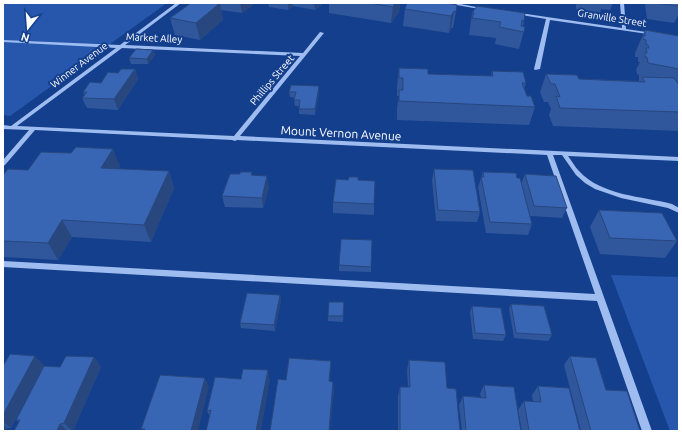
<svg xmlns="http://www.w3.org/2000/svg" width="682" height="434" viewBox="0 0 682 434" font-family="Ubuntu,sans-serif">
<rect width="100%" height="100%" fill="#143f8d"/>
<path fill="#2657ac" d="M3,3H167L10,116L3,115Z
M611,275L679,277V431H670Z"/>
<g fill="none" stroke-linecap="round" stroke-linejoin="round">
<path fill="#9ebcf0" fill-rule="evenodd" d="M176,3H181L125,45L303,53L320,32L324,33L240,136L679,157V161L568,156C572,161 575,167 579,171C602,196 642,196 672,204L679,208V213L668,208L621,198L595,189L585,183L576,175L562,155H553L652,431H642L597,301L3,267V261L595,294L547,155L237,140L235,141L232,140L35,130L5,165L3,166V160L29,130L3,129V125L11,126L116,48L3,42V40L120,45ZM122,48L300,56L234,136L17,126Z
M445,3H455L487,9L485,10Z
M620,3H624L626,29L653,33H655V35L550,20L540,69L535,70L534,69L546,19L515,14L513,13V12L622,28Z"/>
</g>
<path fill="#30579b" d="M191,3H254L252,5V6L242,13L221,10L223,20L200,40L175,35L170,18Z
M268,3H322L321,6L315,10L293,6L288,10L269,7Z
M329,3H400L399,12L391,23L329,13Z
M576,3H613L610,10L601,9L600,13L576,9Z
M646,3H679V14L674,23L647,19L645,4Z
M457,5L453,28H451L449,33L403,26L405,9Z
M472,13L524,21L523,26L525,27L519,49L495,44L496,38L469,35Z
M645,30L679,36V131L553,126L549,115L551,109L548,102H544L540,92L546,74L579,79L640,81H639V75L637,74L636,70L640,62H638V57H635V53Z
M153,50L155,55L148,64H131L129,58Z
M399,68L428,74L491,76L492,71L526,83L524,89L527,96L535,107L529,125L397,120V108L399,96H397V86Z
M135,69L138,79L118,110L87,108L82,98L85,95L83,92L101,83L118,73Z
M319,86V92L315,115L299,114V106H295L294,100L295,98L290,97L289,92Z
M120,166L118,169L169,171L174,188L151,242L72,237L58,260L3,257V175L28,170Z
M434,169L480,212L477,222L436,221L432,180Z
M252,172V175L269,187L263,208L225,207L222,196L240,174Z
M483,172L517,178L521,184L525,174L567,208L562,218L530,216L532,224L528,235L486,233L478,187Z
M358,180L374,204V215L333,213V202Z
M599,210L677,241L665,258L600,254L590,227Z
M339,265L371,267V272L339,271Z
M280,295L281,300L275,331L241,328L240,323Z
M344,302L343,322L328,321V316Z
M511,304L552,335L548,341L514,338L509,309Z
M472,306L506,335L503,341L473,339L470,312Z
M570,356L606,390L640,431H581L564,365Z
M94,357L101,367L73,431H14L19,422L16,420L60,367Z
M409,360L447,388L460,431H398V396L400,387H408L407,370Z
M44,365L11,428H7L5,431H3V366Z
M241,379L270,380L210,417L207,411Z
M484,385L521,431H462L459,405L463,396L481,397L480,394Z
M538,386L580,431H522L518,410L524,401H533L532,395Z"/>
<path fill="#27477e" d="M220,3L223,20L200,40L196,23Z
M240,3H254L252,5V6L242,13Z
M288,3H293V6L288,10Z
M314,3H322L321,6L315,10Z
M395,3H400L399,12L391,23L393,7Z
M454,11L451,28L449,33L451,16Z
M153,50L155,55L148,64L147,59Z
M135,69L138,79L118,110L114,99Z
M319,86V92L315,115V109Z
M113,149L120,166L109,185L101,168Z
M169,171L174,188L151,242L144,225Z
M267,176L269,187L263,208L262,198Z
M62,220L72,237L58,260L48,243Z
M280,295L281,300L275,331L274,325Z
M35,356L44,365L11,428L3,422V415Z
M94,357L101,367L73,431H72L64,423Z
M331,361V371L329,391V381Z
M268,370L270,380L261,431H256Z
M205,378L209,387L198,431H191Z
M333,382L334,391L330,431H329Z
M3,424L7,428L5,431H3Z
M60,424L68,431H57Z"/>
<path fill="#3865b4" stroke="#27477e" d="M191,3H220L196,23L170,18Z
M370,3H395L393,7Z
M407,3H446L457,5L456,12L454,11L451,16L405,9Z
M655,3H679V6Z
M477,6L525,13L524,21L522,20L521,26L525,27L524,32L499,27L501,22L472,18L474,13H472Z
M645,30L679,36V69L648,63L647,57H645V52L647,53L646,48H649L648,45L646,44V40L643,39V36H645Z
M136,49L153,50L147,59L129,58Z
M399,68L428,69V74L493,76L492,71L523,72L526,83H522L527,96H531L535,107L399,101V90H403V78H399Z
M121,69H135L114,99L82,98L87,92H83L90,82L101,83L108,72L118,73Z
M546,74L577,75L579,79L645,82L642,77L674,78L679,85V89H678L679,90V112L560,108L556,96L560,97L555,84H551Z
M291,85L319,86L315,109H299L300,100H294L296,92H289Z
M76,147L113,149L101,168L169,171L144,225L62,220L48,243L3,241V175L8,169L28,170L41,152L71,153Z
M434,169L473,170L480,212L438,210Z
M240,172H252L251,175L267,176L262,198L222,196L230,174H240Z
M483,172L516,173L517,178H520L532,224L490,222L481,177H484Z
M525,174L556,176L567,208L534,206Z
M349,177H358V180L375,181L374,204L333,202L336,179L348,180Z
M599,210L662,213L677,241L610,238Z
M341,239L372,240L371,267L339,265Z
M247,293L280,295L274,325L240,323Z
M329,302H344L343,316H328Z
M511,304L544,306L552,335L516,333Z
M472,306L501,308L506,335L475,333Z
M10,354L35,356L3,415V366Z
M66,356L94,357L64,423L60,424L57,431H14L20,420H16L44,366L60,367Z
M570,356L596,358L606,390L627,391L640,431H591Z
M289,358L331,361L329,381L333,382L329,431H270L278,379L286,380Z
M409,360L445,362L447,388L456,389L460,431H400V387H410Z
M243,369L268,370L256,431H206L211,410L207,411L215,377L241,379Z
M160,375L205,378L191,431H144L145,429H141Z
M484,385L514,387L521,431H466L463,396L486,398Z
M538,386L569,388L580,431H529L524,401L541,402Z"/>
<g text-anchor="middle" dominant-baseline="central" stroke-width="4" stroke-linejoin="round" paint-order="stroke">
<g font-size="10" fill="#fff" stroke="#143f8d">
<text transform="translate(612 18) rotate(9)">Granville Street</text>
<text transform="translate(154 38) rotate(3)">Market Alley</text>
<text transform="translate(79 65) rotate(-37)">Winner Avenue</text>
<text transform="translate(272 80) rotate(-50)">Phillips Street</text>
</g>
<g font-size="12" fill="#fff" stroke="#143f8d">
<text transform="translate(341 133) rotate(3)">Mount Vernon Avenue</text>
</g>
</g>
<rect width="682" height="434" fill="none" stroke="#ffffff" stroke-width="8"/>
<g transform="translate(28 28) rotate(197)" stroke="#143f8d" stroke-width="3" paint-order="stroke">
<path d="M0-3L7 15L0 10L-7 15Z" fill="#ffffff"/>
<text y="-6" font-size="11" font-weight="bold" text-anchor="middle" fill="#ffffff">N</text>
</g>
</svg>
